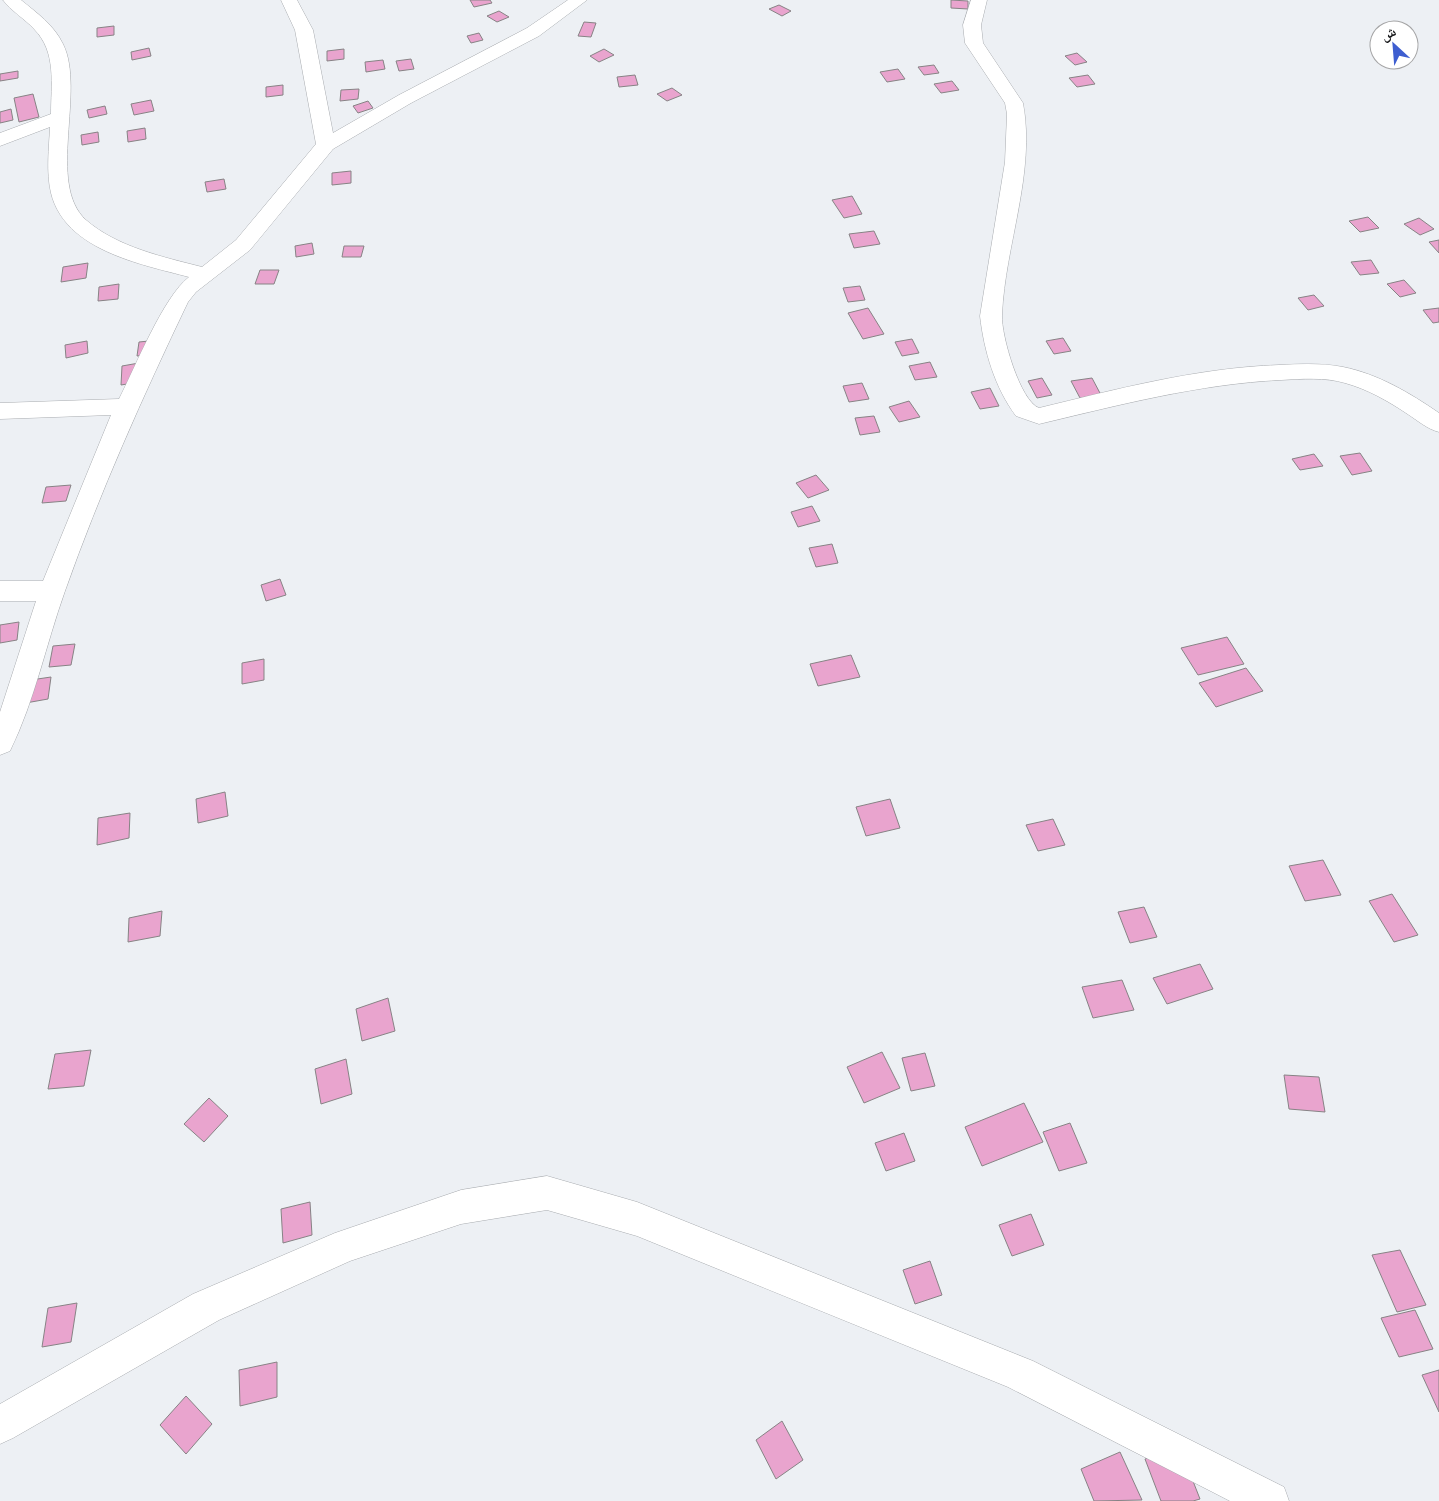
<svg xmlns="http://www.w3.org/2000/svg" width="1439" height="1501" viewBox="0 0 1439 1501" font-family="'Varela Round','Noto Naskh Arabic',sans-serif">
<rect width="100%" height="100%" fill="#edf0f4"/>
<path fill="#e9a4ce" stroke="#878385" d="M470,0H490L492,3L474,7Z
M951,0L968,1V9L951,8Z
M779,5L791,11L782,16L769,9Z
M499,11L509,17L497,22L487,16Z
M584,22L596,23L591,37L578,36Z
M114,26V35L97,37V28Z
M479,33L483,40L471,43L467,36Z
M149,48L151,56L132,60L131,52Z
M344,49V59L327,61V51Z
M604,49L614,55L599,62L590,56Z
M1077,53L1087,62L1075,65L1065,56Z
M411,59L414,69L399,71L396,61Z
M383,60L385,69L366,72L365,62Z
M934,65L939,73L924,75L918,67Z
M898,69L905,79L887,82L880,72Z
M18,71V78L0,81V74Z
M635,75L638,85L619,87L617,77Z
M1088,75L1095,84L1077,87L1069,78Z
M952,81L959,90L941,93L934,84Z
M283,85V95L266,97V87Z
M672,88L682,95L667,101L657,94Z
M359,89L358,99L340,101L341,90Z
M33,94L39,117L19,122L14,98Z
M151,100L154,111L134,115L131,104Z
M368,101L373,108L358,113L353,106Z
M105,106L107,114L89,118L87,110Z
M11,109L13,120L0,123V112Z
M145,128L146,139L128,142L127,131Z
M98,132L99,142L82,145L81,135Z
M351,171V183L332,185V173Z
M224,179L226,189L207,192L205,182Z
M852,196L862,214L844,218L832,200Z
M1368,217L1379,228L1360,232L1349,221Z
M1419,218L1434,229L1420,235L1404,224Z
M874,231L880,244L854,248L849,234Z
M1439,240V253L1429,242Z
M312,243L314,254L296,257L295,246Z
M344,246H364L361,257H342Z
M1371,260L1379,273L1360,275L1351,262Z
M88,263L86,278L61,282L63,267Z
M260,270H279L274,284H255Z
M1404,280L1416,293L1400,297L1387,284Z
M119,284L118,299L98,301L99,287Z
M860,286L865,300L848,302L843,288Z
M1314,295L1324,306L1308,310L1298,298Z
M868,308L884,334L863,339L848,313Z
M1439,308V322L1433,323L1423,310Z
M1063,338L1071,351L1054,354L1046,341Z
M912,339L919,353L902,356L895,342Z
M159,340L157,354L137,356L139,342Z
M87,341L88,353L66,358L65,345Z
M930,362L937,377L915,380L909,366Z
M139,363V382L121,385L122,366Z
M1042,378L1052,395L1037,398L1028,381Z
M1092,378L1101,395L1080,398L1071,381Z
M862,383L869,399L849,402L843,386Z
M990,388L999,406L980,409L971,392Z
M909,401L920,417L899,422L889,407Z
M874,416L880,432L860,435L855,418Z
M1360,453L1372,471L1352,475L1340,456Z
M1314,454L1323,466L1300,470L1292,459Z
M816,475L829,490L808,498L796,483Z
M71,485L66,501L42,503L46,487Z
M812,506L820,521L798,527L791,512Z
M832,544L838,563L816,567L809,548Z
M280,579L286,595L266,601L261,585Z
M19,622L17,640L0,643V625Z
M1227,637L1244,664L1198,675L1181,648Z
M75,644L71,665L49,667L53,646Z
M851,655L860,677L818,686L810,664Z
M264,659V680L242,684V663Z
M1246,668L1263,691L1216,707L1199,683Z
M51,677L48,699L20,704L24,681Z
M225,792L228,816L198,823L196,799Z
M890,799L900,828L866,836L856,807Z
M130,813L129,838L97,845L98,818Z
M1053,819L1065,845L1038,851L1026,825Z
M1323,860L1341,895L1305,901L1289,866Z
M1392,894L1418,935L1394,942L1369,901Z
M1144,907L1157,937L1130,943L1118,912Z
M162,911L160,936L128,942L129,918Z
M1200,964L1213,989L1167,1004L1153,978Z
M1122,980L1134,1010L1093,1018L1082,987Z
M388,998L395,1031L362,1041L356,1009Z
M91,1050L84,1086L48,1089L55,1054Z
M882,1052L900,1088L864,1103L847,1067Z
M925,1053L935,1086L911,1091L902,1058Z
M346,1059L352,1094L321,1104L315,1069Z
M1284,1075L1319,1077L1325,1112L1289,1109Z
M209,1098L228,1116L204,1142L184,1124Z
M1024,1103L1043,1142L982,1166L965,1127Z
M1070,1123L1087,1163L1059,1171L1043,1132Z
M904,1133L915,1161L886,1171L875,1143Z
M310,1202L312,1235L283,1243L281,1209Z
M1031,1214L1044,1245L1012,1256L999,1225Z
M1400,1250L1426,1305L1397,1312L1372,1255Z
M930,1261L942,1295L915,1304L903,1270Z
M77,1303L71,1342L42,1347L48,1308Z
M1415,1310L1433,1349L1399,1357L1381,1318Z
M277,1362V1397L240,1406L239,1370Z
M1439,1370V1412L1422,1375Z
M186,1396L212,1424L186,1454L160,1425Z
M782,1421L803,1460L776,1479L756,1440Z
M1180,1448L1200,1499L1193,1501H1161L1145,1459Z
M1120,1452L1142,1500L1094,1501L1081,1469Z"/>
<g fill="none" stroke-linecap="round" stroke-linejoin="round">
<g stroke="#a9acb0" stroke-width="1">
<path id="minor" d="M3,0H21C37,13 54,25 63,44C86,90 46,184 86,220C117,247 163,257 202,267L236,240L316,144L295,30L281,0H297L313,30L333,133L399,95L527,28L568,0H587L539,36L411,103L333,149L250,250L196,292L188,302C143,396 100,492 65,591C46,644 35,700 10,751L0,755V712L36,601H0V581H43L111,415L0,419V403L119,399C135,368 163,297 189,277C140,264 65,250 51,193C46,172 49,148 50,127L0,146V133L51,114C51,85 57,52 34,29C25,19 11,11 3,0Z
M971,0H987L981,25L983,43L1023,103C1036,173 1005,245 1002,315C1001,335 1020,401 1039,408C1118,389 1197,368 1279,365C1300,364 1322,363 1343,367C1378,374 1410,393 1439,413V432C1427,429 1417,420 1406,413C1388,401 1367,389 1345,383C1325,377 1302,379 1281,380C1199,384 1119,405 1039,424L1016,416C995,388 984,351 980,316L1005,162L1007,114L1005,103L965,43L963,25Z
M547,1176L637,1202L1033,1361L1284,1487L1289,1501H1230L1008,1387L637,1236L547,1210L461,1224L350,1261L219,1320L13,1438L0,1444V1404L193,1294L335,1233L461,1190Z"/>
</g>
<use href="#minor" fill="#fff" fill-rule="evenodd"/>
</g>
<g transform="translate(1394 45) rotate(334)"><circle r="24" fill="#ffffff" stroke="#a4a4a5"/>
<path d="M0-4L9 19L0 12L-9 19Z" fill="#3e5ed0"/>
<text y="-8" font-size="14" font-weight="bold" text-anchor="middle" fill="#1b1c1e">ش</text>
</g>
</svg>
